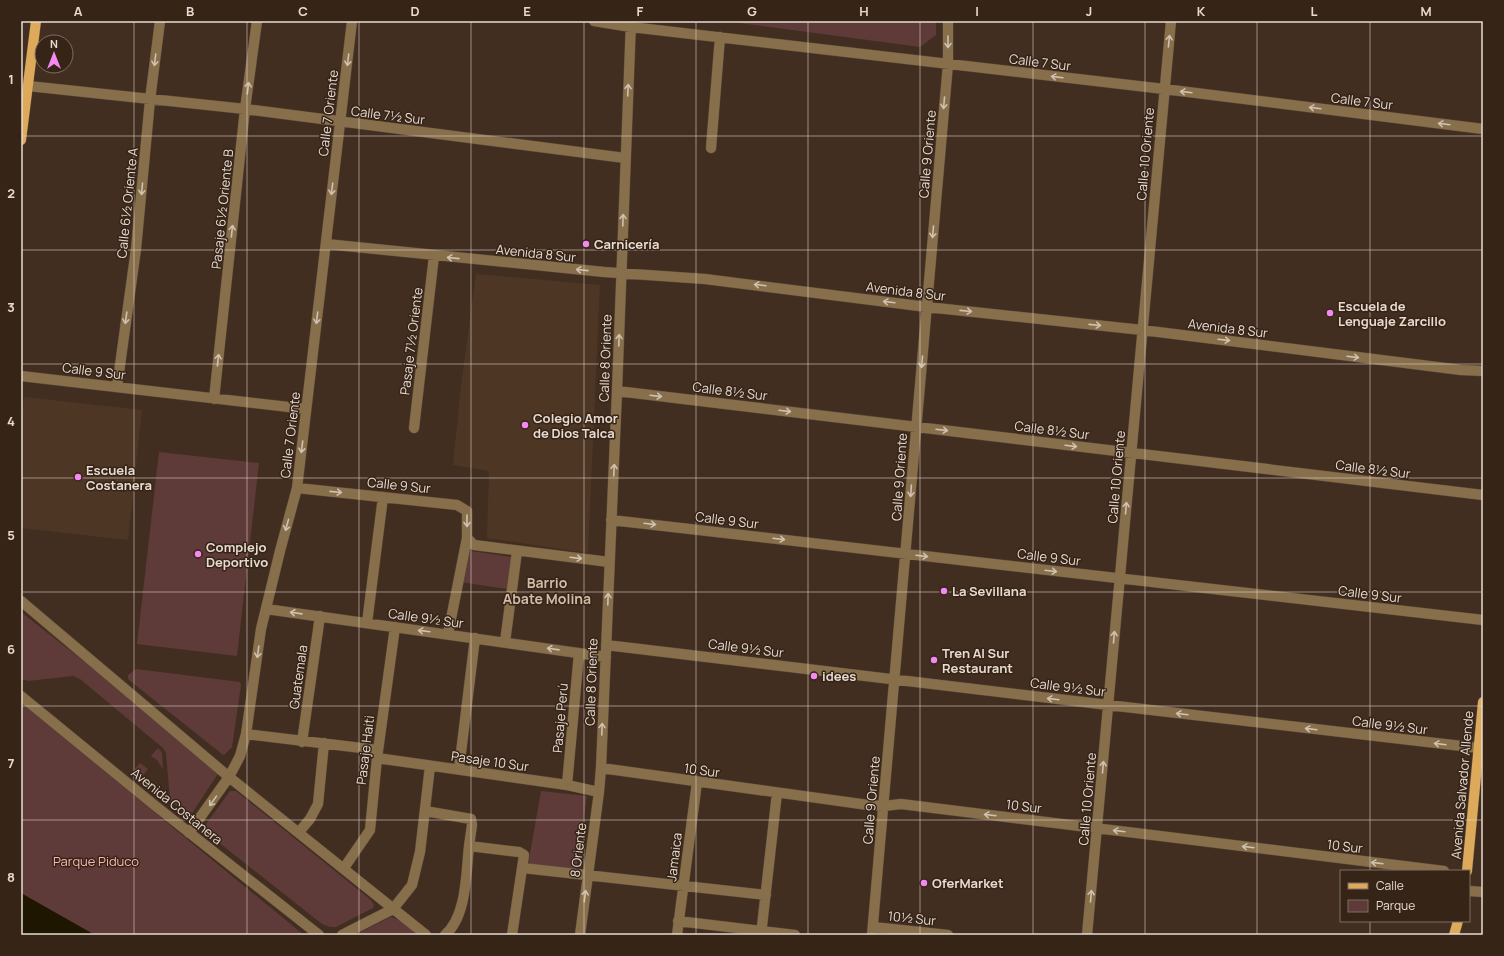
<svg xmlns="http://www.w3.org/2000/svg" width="1504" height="956" viewBox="0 0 1504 956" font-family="Manrope,sans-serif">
<rect width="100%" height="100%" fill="#412e20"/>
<path fill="#4e3625" d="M476,274L600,285L588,553L487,538L489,471L453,465L461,386Z
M24,397L142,410L128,540L21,528V425Z"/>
<path fill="#5e3b39" d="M724,21H936V35L920,47Z
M159,452L259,463L237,656L137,644Z
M464,550L512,557L507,589L460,582Z
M21,612L221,769L191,815L188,814L170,800L166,753L163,748L80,679L73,676L28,681L21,679Z
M136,669L240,682L241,685L232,747L224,755L222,754L129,680L128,678V675Z
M21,703L304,935H21Z
M158,748L162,753L163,769L157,760L151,756Z
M140,763L148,769L141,778L133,771Z
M230,791H236L371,900L374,905L373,908L336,927H330L322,924L208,834L206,831V824Z
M541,791L587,796L576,870L528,865Z
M391,917L401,921L418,935H355Z"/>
<path fill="#1e1600" d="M21,893L95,935H25L21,932Z"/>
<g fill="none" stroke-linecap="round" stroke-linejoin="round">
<g stroke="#5c4a3c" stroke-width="11">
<path id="minor" d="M594,21L631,27L1164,89L1483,129
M28,86L245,109L625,158
M711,148L720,37
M326,244L604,272L705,279L927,307L1142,330L1461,370L1483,371
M21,376L306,409
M117,387L136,249L150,100L160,21
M617,391L1483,495
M214,399L245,109L257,21
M414,428L434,256
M297,488L457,505L467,511V538L474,545L609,562
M611,520L1483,620
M21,601L229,777L426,935
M266,609L606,657
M367,623L383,497
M448,634L467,538
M505,642L517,551
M606,645L1108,705L1479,748
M21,696L153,804L319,935
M246,734L378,750
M302,742L320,616
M377,758L567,785L599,792
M601,768L868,805L884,806L901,804L1444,871
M459,769L475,638
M567,785L579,653
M425,811L471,819L472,825L469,846L519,852L524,855L512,935
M299,832L310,819L318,804L324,743
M189,833L229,777L240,756L246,734L261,629L280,551L297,488L352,21
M344,868L370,830L377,758L395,627
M523,868L766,895
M1469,891L1483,892
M678,921L795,935
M873,927L948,935
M342,935L393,909L412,885L420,852L430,766
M445,935C467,916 466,873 469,846
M580,935L599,792L601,768L617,391L631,21
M677,935L697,782
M761,935L777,793
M872,935L948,64V21
M1087,935L1171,21"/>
</g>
<g stroke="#5c4a3c" stroke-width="11">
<path id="major" d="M21,140L36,21
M1467,871L1483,702
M1454,935L1458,921"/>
</g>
<use href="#minor" stroke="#886f4b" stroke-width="10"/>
<use href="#major" stroke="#dda95b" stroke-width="10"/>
</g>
<defs><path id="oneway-shaft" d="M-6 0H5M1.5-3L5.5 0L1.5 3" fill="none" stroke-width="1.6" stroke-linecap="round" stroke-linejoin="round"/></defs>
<g stroke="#cfc0b0">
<use href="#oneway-shaft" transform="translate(1169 41) rotate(-84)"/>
<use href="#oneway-shaft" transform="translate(948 42) rotate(90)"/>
<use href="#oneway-shaft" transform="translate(155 60) rotate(97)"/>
<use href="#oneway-shaft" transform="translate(348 60) rotate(97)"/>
<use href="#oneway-shaft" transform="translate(1057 77) rotate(-173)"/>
<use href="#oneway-shaft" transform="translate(248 88) rotate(-83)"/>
<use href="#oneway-shaft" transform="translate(628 90) rotate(-87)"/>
<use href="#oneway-shaft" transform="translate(1186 92) rotate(-173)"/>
<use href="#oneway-shaft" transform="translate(944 103) rotate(95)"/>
<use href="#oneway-shaft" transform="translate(1315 108) rotate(-173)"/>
<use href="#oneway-shaft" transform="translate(1444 124) rotate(-173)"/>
<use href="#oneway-shaft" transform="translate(142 189) rotate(95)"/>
<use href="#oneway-shaft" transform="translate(332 189) rotate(97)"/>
<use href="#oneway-shaft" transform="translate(623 220) rotate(-88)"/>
<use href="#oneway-shaft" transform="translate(232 231) rotate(-84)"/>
<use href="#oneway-shaft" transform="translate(933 232) rotate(95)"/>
<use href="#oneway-shaft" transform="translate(453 258) rotate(-174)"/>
<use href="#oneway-shaft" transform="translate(582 270) rotate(-174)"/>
<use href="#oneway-shaft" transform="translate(760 285) rotate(-173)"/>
<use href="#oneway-shaft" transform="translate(889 302) rotate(-173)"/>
<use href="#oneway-shaft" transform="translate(966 311) rotate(6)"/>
<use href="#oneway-shaft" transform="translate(126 318) rotate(98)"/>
<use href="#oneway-shaft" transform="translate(317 318) rotate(97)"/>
<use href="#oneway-shaft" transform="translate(1095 325) rotate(6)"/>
<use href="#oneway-shaft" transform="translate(619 340) rotate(-88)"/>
<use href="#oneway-shaft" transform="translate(1224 340) rotate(7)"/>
<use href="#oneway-shaft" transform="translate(1353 357) rotate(7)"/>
<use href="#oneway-shaft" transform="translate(218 360) rotate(-84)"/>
<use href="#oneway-shaft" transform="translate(922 362) rotate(95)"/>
<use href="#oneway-shaft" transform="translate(656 396) rotate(7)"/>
<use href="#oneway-shaft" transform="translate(785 411) rotate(7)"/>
<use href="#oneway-shaft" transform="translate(942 430) rotate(7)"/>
<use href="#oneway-shaft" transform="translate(1071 446) rotate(7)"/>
<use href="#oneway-shaft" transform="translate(302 447) rotate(97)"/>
<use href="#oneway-shaft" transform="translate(614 470) rotate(-87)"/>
<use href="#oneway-shaft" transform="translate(911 491) rotate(94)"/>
<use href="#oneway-shaft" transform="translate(336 492) rotate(6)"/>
<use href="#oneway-shaft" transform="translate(1126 508) rotate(-85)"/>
<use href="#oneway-shaft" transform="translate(467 521) rotate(90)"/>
<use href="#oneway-shaft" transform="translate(650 524) rotate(7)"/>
<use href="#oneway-shaft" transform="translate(287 525) rotate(105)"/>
<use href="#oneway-shaft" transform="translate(779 539) rotate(7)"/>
<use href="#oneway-shaft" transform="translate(922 556) rotate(7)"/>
<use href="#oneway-shaft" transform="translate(576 558) rotate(7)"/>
<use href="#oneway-shaft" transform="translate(1051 571) rotate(7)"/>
<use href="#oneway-shaft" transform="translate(608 599) rotate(-88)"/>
<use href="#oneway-shaft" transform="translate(296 613) rotate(-172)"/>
<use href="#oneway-shaft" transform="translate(424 631) rotate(-173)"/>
<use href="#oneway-shaft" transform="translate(1114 637) rotate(-85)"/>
<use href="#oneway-shaft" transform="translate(553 649) rotate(-172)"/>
<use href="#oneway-shaft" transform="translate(258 652) rotate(98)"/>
<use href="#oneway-shaft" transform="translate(1053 699) rotate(-173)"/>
<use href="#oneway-shaft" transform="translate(1182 714) rotate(-173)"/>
<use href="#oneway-shaft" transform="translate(602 729) rotate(-88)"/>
<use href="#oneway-shaft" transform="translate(1311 729) rotate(-173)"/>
<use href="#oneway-shaft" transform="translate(1440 744) rotate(-173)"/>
<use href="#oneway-shaft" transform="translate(1103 767) rotate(-85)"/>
<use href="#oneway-shaft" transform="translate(213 801) rotate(125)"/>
<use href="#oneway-shaft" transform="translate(990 815) rotate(-173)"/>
<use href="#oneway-shaft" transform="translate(1119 831) rotate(-173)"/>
<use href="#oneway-shaft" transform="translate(1248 847) rotate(-173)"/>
<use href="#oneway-shaft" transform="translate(1377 863) rotate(-173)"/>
<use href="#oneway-shaft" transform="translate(585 896) rotate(-82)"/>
<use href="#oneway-shaft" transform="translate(1091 896) rotate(-85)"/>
</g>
<path fill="none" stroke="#e7dbd2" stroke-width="1" stroke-opacity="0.55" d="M134,21V935M247,21V935M359,21V935M471,21V935M584,21V935M696,21V935M808,21V935M920,21V935M1033,21V935M1145,21V935M1257,21V935M1370,21V871M21,136H1483M21,250H1483M21,364H1483M21,478H1483M21,592H1483M21,706H1483M21,820H1483M1370,921V935"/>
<g fill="#f389f1" stroke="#362417" stroke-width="1.5">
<circle cx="586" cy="244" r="4"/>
<circle cx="1330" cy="313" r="4"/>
<circle cx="525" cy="425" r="4"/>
<circle cx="78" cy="477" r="4"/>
<circle cx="198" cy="554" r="4"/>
<circle cx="944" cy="591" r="4"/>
<circle cx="934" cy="660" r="4"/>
<circle cx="814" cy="676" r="4"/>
<circle cx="924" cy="883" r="4"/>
</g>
<g text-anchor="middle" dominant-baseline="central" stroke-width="3" stroke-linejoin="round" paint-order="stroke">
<g font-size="13" fill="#e7dbd2" stroke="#362417">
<text transform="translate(1040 62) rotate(7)">Calle 7 Sur</text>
<text transform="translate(1362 101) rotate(7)">Calle 7 Sur</text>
<text transform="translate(328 113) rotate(-83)">Calle 7 Oriente</text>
<text transform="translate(388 115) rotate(7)">Calle 7½ Sur</text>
<text transform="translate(927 154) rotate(-85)">Calle 9 Oriente</text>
<text transform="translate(1145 154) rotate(-85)">Calle 10 Oriente</text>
<text transform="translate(127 203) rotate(-84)">Calle 6½ Oriente A</text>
<text transform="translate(222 209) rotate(-84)">Pasaje 6½ Oriente B</text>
<text transform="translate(536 253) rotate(6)">Avenida 8 Sur</text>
<text transform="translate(906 291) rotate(7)">Avenida 8 Sur</text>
<text transform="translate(1228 328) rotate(7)">Avenida 8 Sur</text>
<text transform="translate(411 341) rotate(-83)">Pasaje 7½ Oriente</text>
<text transform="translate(605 358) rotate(-88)">Calle 8 Oriente</text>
<text transform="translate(94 371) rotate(7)">Calle 9 Sur</text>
<text transform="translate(730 391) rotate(7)">Calle 8½ Sur</text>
<text transform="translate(1052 430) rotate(7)">Calle 8½ Sur</text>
<text transform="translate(290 435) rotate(-83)">Calle 7 Oriente</text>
<text transform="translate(1373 469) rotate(7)">Calle 8½ Sur</text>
<text transform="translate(899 477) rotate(-86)">Calle 9 Oriente</text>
<text transform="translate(1116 477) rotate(-85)">Calle 10 Oriente</text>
<text transform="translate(399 485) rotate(6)">Calle 9 Sur</text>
<text transform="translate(727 520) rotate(7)">Calle 9 Sur</text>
<text transform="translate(1049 557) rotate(7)">Calle 9 Sur</text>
<text transform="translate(1370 594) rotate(7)">Calle 9 Sur</text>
<text transform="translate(426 618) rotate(8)">Calle 9½ Sur</text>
<text transform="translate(746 648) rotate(7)">Calle 9½ Sur</text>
<text transform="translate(298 677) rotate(-82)">Guatemala</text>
<text transform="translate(591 682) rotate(-88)">Calle 8 Oriente</text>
<text transform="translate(1068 687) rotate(7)">Calle 9½ Sur</text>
<text transform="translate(560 718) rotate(-85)">Pasaje Perú</text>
<text transform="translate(1390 725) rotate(7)">Calle 9½ Sur</text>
<text transform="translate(365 750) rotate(-83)">Pasaje Haiti</text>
<text transform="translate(490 761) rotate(8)">Pasaje 10 Sur</text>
<text transform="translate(702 770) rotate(8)">10 Sur</text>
<text transform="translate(1462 785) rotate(-85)">Avenida Salvador Allende</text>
<text transform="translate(1087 799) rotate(-85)">Calle 10 Oriente</text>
<text transform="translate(871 800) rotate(-85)">Calle 9 Oriente</text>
<text transform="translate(177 806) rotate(39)">Avenida Costanera</text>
<text transform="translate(1024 806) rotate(7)">10 Sur</text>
<text transform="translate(1345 846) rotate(7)">10 Sur</text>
<text transform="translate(578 850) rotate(-83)">8 Oriente</text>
<text transform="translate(674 857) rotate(-83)">Jamaica</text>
<text transform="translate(912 918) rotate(6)">10½ Sur</text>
</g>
<g font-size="13" font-weight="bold" fill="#e7dbd2" stroke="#362417" text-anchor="start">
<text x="594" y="244">Carnicería</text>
<text x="1338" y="306">Escuela de<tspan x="1338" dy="15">Lenguaje Zarcillo</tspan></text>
<text x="533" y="418">Colegio Amor<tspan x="533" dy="15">de Dios Talca</tspan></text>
<text x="86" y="470">Escuela<tspan x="86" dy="15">Costanera</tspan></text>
<text x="206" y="547">Complejo<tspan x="206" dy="15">Deportivo</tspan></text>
<text x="952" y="591">La Sevillana</text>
<text x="942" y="653">Tren Al Sur<tspan x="942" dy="15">Restaurant</tspan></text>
<text x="822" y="676">idees</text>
<text x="932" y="883">OferMarket</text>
</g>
<g font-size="13" fill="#fcb5b2" stroke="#362417">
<text x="96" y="861">Parque Piduco</text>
</g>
<g font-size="14" font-weight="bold" fill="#d3bbaa" stroke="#362417">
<text x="547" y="582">Barrio<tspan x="547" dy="16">Abate Molina</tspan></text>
</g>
</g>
<rect width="1504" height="956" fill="none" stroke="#362417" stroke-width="44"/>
<rect x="1340" y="870" width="130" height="52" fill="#362417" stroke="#7d6d62"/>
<rect x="1348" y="883" width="20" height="6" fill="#dda95b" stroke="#7d6d62"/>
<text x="1376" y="890" font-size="12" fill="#e7dbd2">Calle</text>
<rect x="1348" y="900" width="20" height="12" fill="#5e3b39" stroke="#7d6d62"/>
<text x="1376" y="910" font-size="12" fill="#e7dbd2">Parque</text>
<g transform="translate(54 54)"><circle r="19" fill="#362417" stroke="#7d6d62"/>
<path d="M0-3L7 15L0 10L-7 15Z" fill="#f389f1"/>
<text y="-6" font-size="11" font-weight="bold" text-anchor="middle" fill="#e7dbd2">N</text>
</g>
<rect x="22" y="22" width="1460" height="912" fill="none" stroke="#e7dbd2" stroke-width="1.5"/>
<g font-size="13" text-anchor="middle" font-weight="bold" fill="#e7dbd2">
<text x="78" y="16">A</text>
<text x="190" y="16">B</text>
<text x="303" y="16">C</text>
<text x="415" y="16">D</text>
<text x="527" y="16">E</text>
<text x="640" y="16">F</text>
<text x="752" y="16">G</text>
<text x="864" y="16">H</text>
<text x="977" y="16">I</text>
<text x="1089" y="16">J</text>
<text x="1201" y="16">K</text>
<text x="1314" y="16">L</text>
<text x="1426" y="16">M</text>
<text x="11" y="84">1</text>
<text x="11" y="198">2</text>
<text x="11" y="312">3</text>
<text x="11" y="426">4</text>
<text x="11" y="540">5</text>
<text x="11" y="654">6</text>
<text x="11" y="768">7</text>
<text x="11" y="882">8</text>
</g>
</svg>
